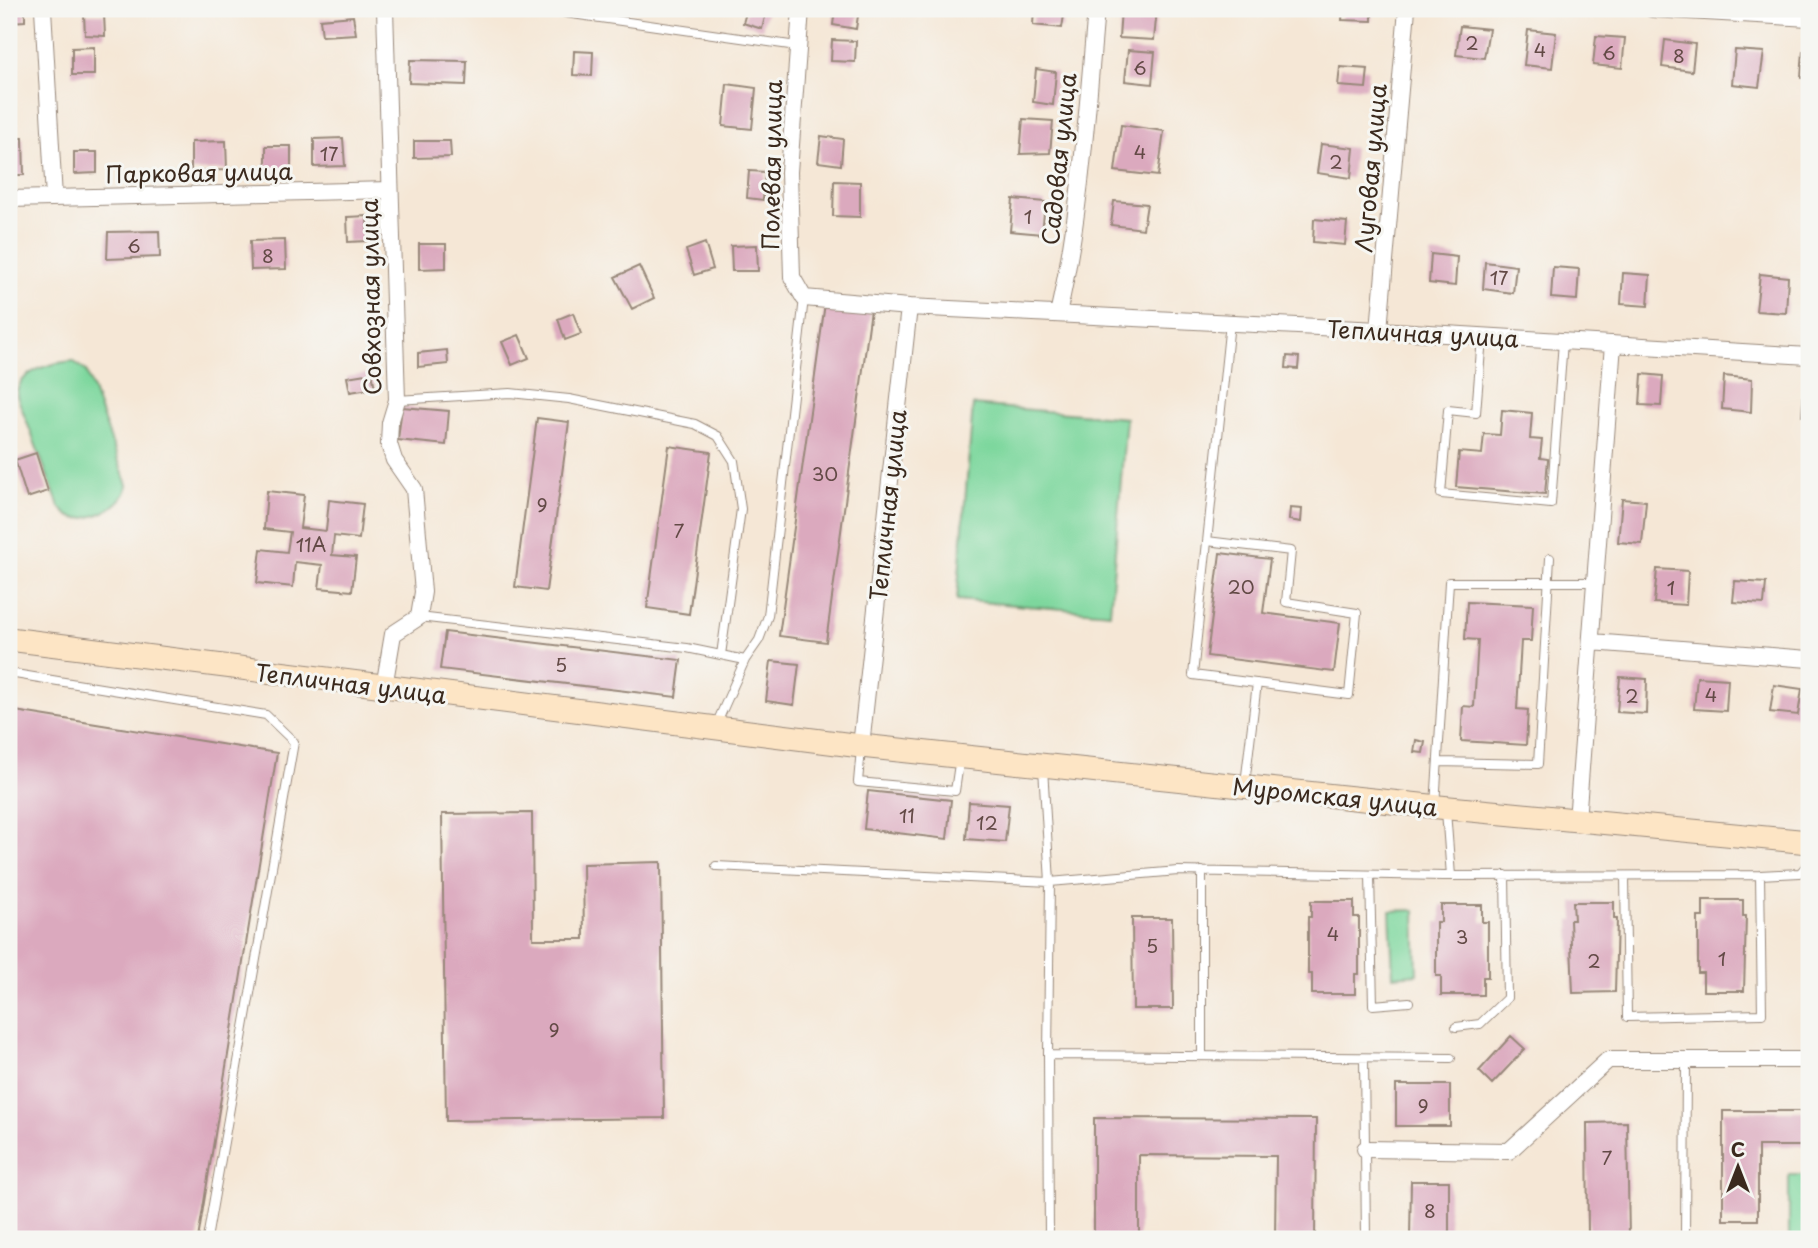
<svg xmlns="http://www.w3.org/2000/svg" width="1818" height="1248" viewBox="0 0 1818 1248" font-family="'Playpen Sans',sans-serif">
<rect width="100%" height="100%" fill="#f6f6f2"/>
<filter id="ink" filterUnits="userSpaceOnUse"><feTurbulence type="fractalNoise" baseFrequency=".0143" numOctaves="2"/><feDisplacementMap in="SourceGraphic" scale="14" xChannelSelector="R" yChannelSelector="G"/><feConvolveMatrix kernelMatrix="1 2 1 2 8 2 1 2 1" color-interpolation-filters="sRGB"/></filter>
<filter id="wash" filterUnits="userSpaceOnUse"><feTurbulence type="fractalNoise" baseFrequency=".00686" numOctaves="4" result="noise"/><feDisplacementMap in="SourceGraphic" scale="28" xChannelSelector="R" yChannelSelector="G"/><feGaussianBlur stdDeviation="1.57" result="paint"/><feColorMatrix in="noise" values="0 0 0 0 0 0 0 0 0 0 0 0 0 0 0 0 0 1.4 0 .05"/><feComposite in="paint" operator="in"/></filter>
<g filter="url(#wash)">
<rect width="100%" height="100%" fill="#f5e7d6"/>
<path fill="#7dd79d" stroke="#5c805e" stroke-width="2" d="M73,361L86,371L127,485C127,505 88,524 71,517C66,515 62,510 59,506L17,396C17,371 51,363 73,361Z
M973,405L1126,418L1110,613L957,600Z
M1415,910L1417,974L1393,976L1390,911Z
M1789,1175H1809V1239H1789Z"/>
<g id="blocks">
<path fill="#dba9be" d="M9,9H25V21L9,22Z
M747,9H767L762,29L743,23Z
M835,9H859L856,29L833,25Z
M1034,9H1065L1062,28L1033,25Z
M1121,9H1157L1154,40L1119,38Z
M1343,9H1372V21L1342,20Z
M84,14H104L105,36L85,35Z
M353,16L356,34L322,36L320,19Z
M1460,26L1489,29L1484,58L1456,55Z
M1528,30L1556,33L1552,68L1524,65Z
M1596,36L1625,38L1622,68L1593,65Z
M832,40L856,41L855,62L831,61Z
M1665,40L1695,44L1692,71L1662,67Z
M94,47V75H72V48Z
M1128,50L1155,52L1152,84L1125,81Z
M1735,50L1764,52L1759,87L1732,84Z
M574,51L593,52L592,76L573,75Z
M1803,51H1809V79L1801,78Z
M410,60L467,61L466,85L409,83Z
M1340,67L1368,69L1366,88L1338,86Z
M1036,69L1056,72L1053,105L1033,102Z
M727,84L756,88L752,129L723,126Z
M1023,119L1053,121L1050,153L1020,154Z
M1121,125L1164,131L1158,176L1115,171Z
M821,136L843,139L841,165L818,162Z
M9,138H23L24,175H9Z
M343,138L345,166L314,167V139Z
M226,141L227,170L191,171V142Z
M414,141H450L451,157L414,158Z
M1321,144L1354,148L1351,178L1317,173Z
M266,146H291V173L266,174Z
M74,152H97V173L74,174Z
M749,171L765,172L763,200L747,198Z
M834,181L860,182V217L833,216Z
M1013,199L1045,202L1042,234L1010,231Z
M1114,201L1147,204L1143,229L1111,225Z
M367,216L368,241L348,242L347,217Z
M1314,219L1347,222L1345,245L1313,242Z
M159,231L160,257L107,259L108,232Z
M285,240L286,269L251,270L250,241Z
M705,243L713,269L694,275L686,250Z
M419,244H446V268L419,269Z
M757,245L758,271H732L731,246Z
M1431,254L1457,257L1455,286L1429,283Z
M1485,262L1516,266L1513,293L1483,289Z
M639,266L654,298L632,309L615,277Z
M1553,267L1579,269L1577,300L1551,298Z
M1623,273L1650,275L1648,306L1621,304Z
M1760,274L1788,277L1786,313L1756,311Z
M825,303L871,310L826,642L779,636Z
M573,313L581,334L565,340L558,319Z
M519,335L529,358L512,365L502,342Z
M447,350L448,364L418,367V353Z
M1287,356L1299,357L1298,369L1286,368Z
M372,373L375,388L350,392L347,377Z
M1642,374L1663,376L1661,406L1640,405Z
M1724,376L1752,379L1751,412L1722,409Z
M1804,387H1809V417L1802,416Z
M402,407L449,411L446,445L398,440Z
M1502,410L1532,413L1530,439L1542,440L1540,458L1548,459L1545,494L1456,487L1459,452L1482,454L1484,434L1500,435Z
M537,418L569,422L546,591L515,587Z
M669,446L711,452L689,614L647,608Z
M36,453L48,491L27,498L15,460Z
M267,491L304,495L300,528L326,531L329,500L363,504L359,539L334,536L332,555L356,557L352,591L319,588L322,565L295,562L293,587L257,583L261,549L287,552L290,532L264,529Z
M1622,499L1646,501L1642,544L1618,542Z
M1290,508L1302,509L1301,522L1289,520Z
M1220,553L1270,559L1263,613L1340,623L1334,672L1207,656Z
M1657,569L1688,571L1686,605L1654,603Z
M1735,581L1766,583L1764,604L1733,602Z
M1467,602L1533,605L1531,641H1521L1517,709L1528,710L1526,745L1461,741L1463,706L1474,707L1478,640L1465,639Z
M445,632L681,660L676,697L440,669Z
M771,661L799,664L794,705L766,701Z
M1620,677L1647,679L1646,714L1617,712Z
M1697,677L1728,679L1726,711L1694,709Z
M1774,685L1802,689L1798,715L1770,712Z
M9,710L277,753L198,1239H9Z
M1416,740L1425,742L1423,753L1414,752Z
M868,791L951,800L947,839L864,829Z
M969,802L1009,805L1005,842L966,839Z
M532,813L533,939H584L583,864L661,862L664,1118L446,1121L442,814Z
M1703,900H1743V916H1746L1744,991H1703V973H1698V917H1703Z
M1311,901H1354V917H1359V974H1355V994H1312V974H1308V917H1311Z
M1573,902H1614V919H1617L1615,992L1573,993L1570,920H1574Z
M1441,905H1482V922H1488V977H1483V995H1441V976H1436V922H1441Z
M1132,918H1172L1173,1009H1133Z
M1511,1036L1525,1049L1492,1084L1479,1071Z
M1396,1085H1450V1126H1396Z
M1723,1111H1809V1146H1758V1220H1723Z
M1094,1118L1316,1119L1315,1239H1275L1276,1156L1139,1155V1239H1094Z
M1627,1122L1629,1239H1588L1587,1123Z
M1411,1181H1449V1239H1410Z"/>
</g>
</g>
<g filter="url(#ink)">
<use href="#blocks" fill-opacity="0" stroke="#98887a" stroke-width="2"/>
<g fill="none" stroke-linecap="round" stroke-linejoin="round">
<g stroke="#98887a" stroke-width="10">
<path id="lane" d="M565,13L797,46
M1482,337L1476,413L1448,410L1441,494L1551,504L1563,341
M397,400L510,393L569,399L695,424L718,436L734,461L741,509L721,655
M1207,541L1291,551L1286,602L1357,613L1349,695L1193,675C1205,558 1218,440 1230,322
M419,617L687,648L745,660
M9,673L266,715L294,742L207,1239
M716,725L745,660L759,640L768,616L804,298
M861,749L858,782L955,791L960,757
M1439,762L1538,764L1550,558
M1043,768L1050,882L1048,1055L1451,1058
M1245,784L1257,683
M1435,806L1449,582H1596
M1446,811L1451,876
M716,866L1050,882L1178,871L1443,876L1760,875L1800,873L1809,863
M1202,871V1056
M1370,875L1373,1005L1409,1002
M1625,876L1627,1017L1762,1014L1760,875
M1456,1027L1480,1024L1507,998L1505,875
M1048,1055L1049,1239
M1364,1058L1366,1239
M1685,1239L1686,1061"/>
</g>
<g stroke="#98887a" stroke-width="18">
<path id="street" d="M43,9L54,198
M801,9L789,172L792,277L804,298L909,307L1379,330L1809,356
M1652,9L1809,18
M9,199L390,190
M1058,314C1081,214 1087,111 1096,9
M1379,330L1407,9
M1592,642L1809,659
M384,687L393,634L419,617L423,592L414,489L394,460L389,444L390,423L397,400L385,9
M861,746L909,307
M1577,821L1613,344
M1365,1149L1509,1151L1608,1060H1809"/>
</g>
<g stroke="#98887a" stroke-width="25">
<path id="secondary" d="M9,639L861,746L1439,807L1809,842"/>
</g>
<use href="#lane" stroke="#fff" stroke-width="8"/>
<use href="#street" stroke="#fff" stroke-width="16"/>
<use href="#secondary" stroke="#fde5c5" stroke-width="23"/>
</g>
</g>
<g text-anchor="middle" dominant-baseline="central" stroke-width="6" stroke-linejoin="round" paint-order="stroke">
<g font-size="19" fill="#634a46">
<text x="1472" y="42">2</text>
<text x="1540" y="49">4</text>
<text x="1609" y="52">6</text>
<text x="1679" y="55">8</text>
<text x="1140" y="67">6</text>
<text x="1140" y="151">4</text>
<text x="329" y="153">17</text>
<text x="1336" y="161">2</text>
<text x="1028" y="216">1</text>
<text x="134" y="245">6</text>
<text x="268" y="255">8</text>
<text x="1499" y="277">17</text>
<text x="825" y="473">30</text>
<text x="542" y="504">9</text>
<text x="679" y="530">7</text>
<text x="311" y="544">11А</text>
<text x="1241" y="586">20</text>
<text x="1671" y="587">1</text>
<text x="561" y="664">5</text>
<text x="1711" y="694">4</text>
<text x="1632" y="695">2</text>
<text x="907" y="815">11</text>
<text x="987" y="822">12</text>
<text x="1333" y="933">4</text>
<text x="1462" y="936">3</text>
<text x="1152" y="945">5</text>
<text x="1722" y="958">1</text>
<text x="1594" y="960">2</text>
<text x="554" y="1029">9</text>
<text x="1423" y="1105">9</text>
<text x="1607" y="1157">7</text>
<text x="1430" y="1210">8</text>
</g>
<g font-size="23" fill="#3b2a1e" stroke="#f6f6f2">
<text transform="translate(1058 159) rotate(-84)">Садовая улица</text>
<text transform="translate(771 165) rotate(-89)">Полевая улица</text>
<text transform="translate(1370 168) rotate(-85)">Луговая улица</text>
<text transform="translate(199 172) rotate(-1)">Парковая улица</text>
<text transform="translate(370 297) rotate(-91)">Совхозная улица</text>
<text transform="translate(1423 333) rotate(3)">Тепличная улица</text>
<text transform="translate(887 505) rotate(-84)">Тепличная улица</text>
<text transform="translate(351 683) rotate(7)">Тепличная улица</text>
<text transform="translate(1335 796) rotate(6)">Муромская улица</text>
</g>
</g>
<rect width="1818" height="1248" fill="none" stroke="#f6f6f2" stroke-width="35"/>
<g transform="translate(1738 1167)" stroke="#f6f6f2" stroke-width="5" paint-order="stroke">
<path d="M0-5L12 26L0 18L-12 26Z" fill="#3b2a1e"/>
<text y="-10" font-size="19" font-weight="bold" text-anchor="middle" fill="#3b2a1e">С</text>
</g>
</svg>
